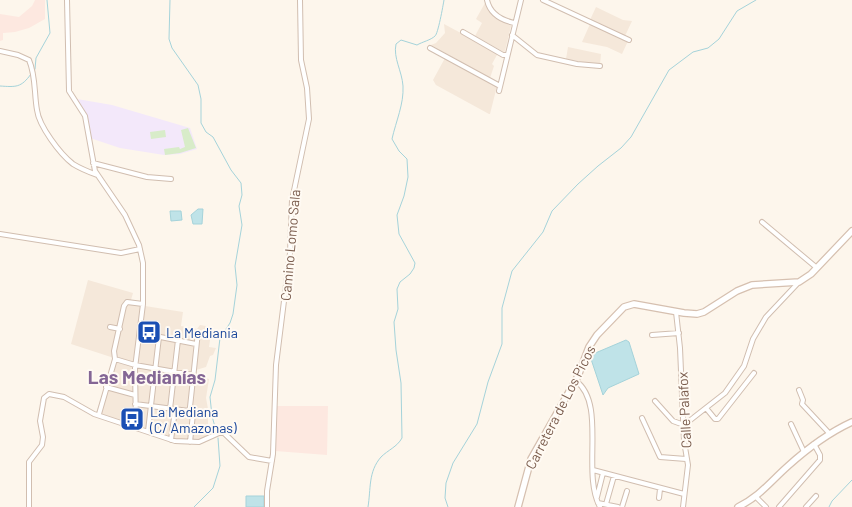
<svg xmlns="http://www.w3.org/2000/svg" width="852" height="507" viewBox="0 0 852 507" font-family="Barlow,sans-serif">
<rect width="100%" height="100%" fill="#fdf6ec"/>
<path fill="#f5e8da" d="M485,3L492,14L511,26L505,51L504,52L475,36L482,23L476,19Z
M596,7L623,20L632,21L625,36L590,20Z
M444,24L498,53L492,64L494,66L490,78L431,45L436,43L445,33Z
M590,24L628,41L622,54L607,47L582,42Z
M568,47L601,54L600,65L566,59Z
M445,58L497,86L490,114H489L436,85L433,80Z
M88,280L133,293L131,300L145,302V306L183,312L181,326L197,329L200,325L212,327L209,347L216,348L213,355L210,356L206,367L196,370L195,375H206L205,378L209,379L206,398L208,409V424L214,438L201,444L172,442L133,427L95,416L114,358L71,344Z"/>
<path fill="#fde8e0" d="M35,0H45V19L29,28L15,32L3,33V40L0,41V14L19,17L32,6Z
M277,406H328L327,455L275,451Z"/>
<path fill="#f3e8fa" d="M77,99L112,105L190,128L197,149L180,154L164,155L120,148L90,138L85,115Z"/>
<path fill="#d8ecc9" d="M188,128L196,148L180,153L165,155L164,149L179,147L180,149L185,147L181,130Z
M165,130L166,137L151,139L150,132Z"/>
<path fill="#bfe3e8" stroke="#a5d3da" d="M198,209H203L202,224H193L191,215Z
M170,211H181L182,220L171,221Z
M626,340L629,342L639,374L608,388L603,395L591,359L593,354Z
M246,496H264V507H246Z"/>
<g fill="none" stroke-linecap="round" stroke-linejoin="round">
<path stroke="#a5d3da" stroke-width="1" d="M170,0L169,39L172,48L198,85L201,99V123L206,132L213,137L231,170L241,183L242,195L239,206L242,225L235,266L237,285L233,314L230,323L220,338L215,380L210,397L212,416L215,427
M35,69L36,58L50,33L47,0
M0,86C16,87 21,88 31,74
M194,507L213,488L220,466L218,438
M368,507C371,489 368,472 381,457C388,450 397,447 402,438L401,383L396,350L394,322L398,309L397,289L400,282L410,274L414,268L415,263L399,234L397,215L404,196L408,177L407,159L399,151L392,139C396,121 404,104 403,86C402,71 393,58 396,44L401,40L417,45C422,42 431,40 435,36C438,34 443,6 444,0
M448,507L445,498L446,483L453,463L477,424L488,382L502,344V308L512,271L543,232L552,211L578,184L598,166L621,148L631,137L669,70L693,52L708,48L719,39L737,11L756,0
M829,507L832,501L852,480"/>
<g stroke="#d1beb0" stroke-width="6">
<path id="street" d="M67,0L69,91L85,116L95,171L125,215L139,245L143,263V304L135,368L136,426
M487,0C490,14 501,20 514,23
M543,0L629,40
M463,32L503,55H507
M512,35L537,55L577,64L600,66
M430,48L500,86
M0,51L18,55L29,60C36,76 34,94 37,110C39,126 60,154 73,164C81,169 89,172 97,175
M499,91L521,0
M93,163L147,177L171,179
M762,222L817,268
M0,234L121,253L140,249
M676,312L680,348L684,441L688,465L683,507
M110,327L120,329
M140,333L196,344
M652,335L679,333
M115,359L135,365L193,375
M115,359L114,351L124,306L127,302L143,304
M576,381C607,404 581,473 600,507
M106,387L135,395
M799,390L803,400L802,404L829,433
M655,401L673,421L684,425
M135,404L189,411
M706,408L715,419H718L754,373
M170,409L178,340
M99,414L115,359
M642,418L660,457L686,459
M791,424L804,452
M684,425L725,393L744,366L753,339L766,317L799,282
M148,431L159,337
M171,440L175,410
M190,442L193,414L189,411L190,407L198,332
M593,470L684,494
M597,497L603,473
M756,497L766,507
M659,498L660,489
M598,503L618,507
M606,504L614,476
M29,507V462L42,445L43,437L40,421L44,398L49,394L64,397L94,414L175,441L199,442L219,433H224L249,457L272,461
M267,507V491L273,454L276,365L290,253L292,200L309,119L307,88L301,60L300,0
M622,507L627,491
M779,507L820,460V455L814,444
M806,507L816,496"/>
</g>
<g stroke="#d6c0b0" stroke-width="8">
<path id="secondary" d="M518,507L531,459L578,376L589,347L597,335L624,307L634,304L684,313L697,314L704,312L737,291L752,285L799,282L811,274L852,231
M738,507C760,496 770,482 788,466C808,448 828,433 852,422"/>
</g>
<use href="#street" stroke="#fff" stroke-width="4"/>
<use href="#secondary" stroke="#fff" stroke-width="5.5"/>
</g>
<defs>
<g id="bus-square" transform="scale(1.25)"><rect x="-9" y="-9" width="18" height="18" rx="4" fill="#1a4fb4" stroke="#fffaf3"/><path d="M-5-6H5V4H4V6H2V4H-2V6H-4V4H-5ZM-3.5-4V0h7V-4ZM-3.5 1.2v1.5H-2V1.2ZM2 1.2v1.5H3.5V1.2Z" fill="#fff"/></g>
</defs>
<g fill-rule="evenodd">
<use href="#bus-square" x="149" y="332"/>
<use href="#bus-square" x="132" y="419"/>
</g>
<g text-anchor="middle" dominant-baseline="central" stroke-width="4" stroke-linejoin="round" paint-order="stroke">
<g font-size="14" fill="#7a5c4d" stroke="#fffaf3">
<text transform="translate(290 245) rotate(-85)">Camino Lomo Sala</text>
<text transform="translate(560 407) rotate(-63)">Carretera de Los Picos</text>
<text transform="translate(684 410) rotate(-93)">Calle Palafox</text>
</g>
<g font-size="14" fill="#164399" stroke="#fffaf3" text-anchor="start">
<text x="166" y="332">La Mediania</text>
<text x="150" y="411">La Mediana<tspan x="150" dy="16">(C/ Amazonas)</tspan></text>
</g>
<g font-size="19" font-weight="bold" fill="#846695" stroke="#fffaf3">
<text x="147" y="376">Las Medianías</text>
</g>
</g>
</svg>
